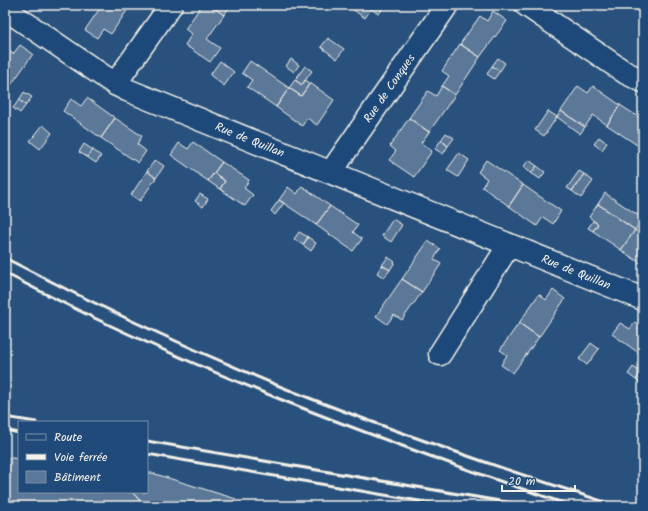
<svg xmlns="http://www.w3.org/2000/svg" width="648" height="511" viewBox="0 0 648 511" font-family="Kalam,sans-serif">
<rect width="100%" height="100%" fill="#28517e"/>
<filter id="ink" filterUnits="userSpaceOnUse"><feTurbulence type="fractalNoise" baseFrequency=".025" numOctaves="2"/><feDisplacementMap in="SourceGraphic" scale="8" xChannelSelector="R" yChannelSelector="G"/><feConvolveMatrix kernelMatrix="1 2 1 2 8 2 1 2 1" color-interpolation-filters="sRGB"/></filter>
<g filter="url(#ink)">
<path fill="#5b7899" stroke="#f4f1e8" d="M102,5L130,6L111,34L103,29L97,38L85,30Z
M202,5H210L224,15L207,39L220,48L210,62L185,45L192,34L185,29Z
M210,5H231L224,15Z
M355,5H385L379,14L371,9L365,18L352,9Z
M493,11L507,21L480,57L460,44L480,16L487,21Z
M328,38L344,49L337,59L321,47Z
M460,44L480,57L455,95L442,86L449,76L442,71Z
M20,45L33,54L6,92L5,51L6,49L13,54Z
M498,58L505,63L500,71L492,66Z
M291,59L299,65L294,72L286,66Z
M220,61L234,72L224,86L210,75Z
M250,61L289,88L276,107L247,87L252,80L242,73Z
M305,66L312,71L302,85L295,80Z
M492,66L500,71L494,79L487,74Z
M295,80L302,85L305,80L310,83L301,96L289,88Z
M310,83L334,100L317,125L307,118L302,126L276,107L289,88L301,96Z
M442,86L455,95L429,132L409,118L428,91L436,96Z
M578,86L588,93L593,86L620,105L607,125L593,115L585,127L561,111Z
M24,92L32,97L26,105L19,100Z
M87,98L115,118L101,138L63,111L71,99L81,106Z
M19,100L26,105L20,113L13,108Z
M620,105L643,120V149L607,125Z
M548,111L557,117L544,136L535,130Z
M561,111L585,127L580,134L557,117Z
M115,118L142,136L137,144L146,151L138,163L101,138Z
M409,118L429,132L421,143L432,151L414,177L389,160L396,151L390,146Z
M43,125L52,133L40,149L30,141Z
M446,133L454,138L448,146L441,140Z
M599,137L607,143L602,150L594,144Z
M441,140L448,146L443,154L435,149Z
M193,142L222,162L208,181L171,155L179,143L188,149Z
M84,144L93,150L87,157L79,152Z
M93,150L101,156L96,163L87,157Z
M459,153L469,160L458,177L447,170Z
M155,160L164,166L156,178L147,171Z
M486,160L523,185L509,206L482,187L487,179L478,172Z
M529,160L537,166L531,173L523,167Z
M222,162L249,180L244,188L253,195L245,206L220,189L225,181L214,173Z
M537,166L545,172L540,179L531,173Z
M147,171L156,178L140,201L131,195Z
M579,171L584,174L572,191L567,188Z
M214,173L225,181L220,189L208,181Z
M584,174L593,181L581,198L572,191Z
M523,185L561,211L553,224L543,217L537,226L509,206Z
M302,186L330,206L316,225L279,200L288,187L297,194Z
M605,193L642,218L635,230L598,204Z
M200,194L208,199L203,207L195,201Z
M279,200L284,203L275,215L271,211Z
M598,204L635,230L621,250L593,231L598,224L589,217Z
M330,206L358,225L353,232L362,239L353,251L316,225Z
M393,219L402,225L391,242L382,236Z
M593,221L598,224L593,231L588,228Z
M635,230L643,235V265L621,250Z
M299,232L308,237L303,245L294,239Z
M308,237L316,243L311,251L303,245Z
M428,241L440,249L434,259L441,264L422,292L402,279Z
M388,257L395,262L390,270L382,265Z
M382,265L390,270L384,278L377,273Z
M402,279L422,292L402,320L394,315L387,324L376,316Z
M553,290L565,299L539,337L519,323L539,294L546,300Z
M635,322L643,328V356L612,334L620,323L630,329Z
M519,323L539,337L513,373L501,365L507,355L500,350Z
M591,343L599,349L587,365L579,359Z
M633,367L641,372L636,380L628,374Z
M641,372L643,374V385L636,380Z
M5,457L19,459V492H132L145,506H5Z
M147,473H152L236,499L229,506H145L132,492H147Z"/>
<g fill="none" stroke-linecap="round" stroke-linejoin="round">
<g stroke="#f4f1e8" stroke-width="25">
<g id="street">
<path d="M526,5L626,73L643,81"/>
<path id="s1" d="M5,9L115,84L127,90L643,299"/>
<path d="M115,84L171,5"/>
<path id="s2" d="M331,172L447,5"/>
<path d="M440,354L509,245"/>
</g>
</g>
<use href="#street" stroke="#1f4a7a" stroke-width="22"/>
<path stroke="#f4f1e8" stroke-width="3" d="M5,258C99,307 196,352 294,392C400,434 509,471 617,506
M5,273C186,369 379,440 572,506
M5,417L36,422
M5,430L19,433
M147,441L529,506
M147,454L448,506"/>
</g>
</g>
<g text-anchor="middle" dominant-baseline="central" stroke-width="3.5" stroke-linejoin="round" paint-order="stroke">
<g font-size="12" fill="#f4f1e8" stroke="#1f4a7a">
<text stroke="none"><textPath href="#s2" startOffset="102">Rue de Conques</textPath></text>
<text stroke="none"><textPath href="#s1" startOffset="279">Rue de Quillan</textPath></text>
<text stroke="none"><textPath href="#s1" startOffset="631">Rue de Quillan</textPath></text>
</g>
</g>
<rect width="648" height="511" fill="none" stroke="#1f4a7a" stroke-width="20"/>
<rect x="10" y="10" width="628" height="491" fill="none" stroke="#f4f1e8" stroke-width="1.5" filter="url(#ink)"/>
<rect x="18" y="421" width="130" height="72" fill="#1f4a7a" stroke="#748da6"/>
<rect x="26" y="434" width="20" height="6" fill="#1f4a7a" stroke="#748da6"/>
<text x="54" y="441" font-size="12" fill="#f4f1e8">Route</text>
<rect x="26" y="454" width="20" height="6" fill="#f4f1e8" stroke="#748da6"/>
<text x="54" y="461" font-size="12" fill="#f4f1e8">Voie ferrée</text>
<rect x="26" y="471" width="20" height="12" fill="#5b7899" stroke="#748da6"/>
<text x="54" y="481" font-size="12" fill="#f4f1e8">Bâtiment</text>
<path d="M502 485v6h73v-6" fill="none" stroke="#f4f1e8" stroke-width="2"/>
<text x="508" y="485" font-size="12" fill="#f4f1e8" stroke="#1f4a7a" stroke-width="3" paint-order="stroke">20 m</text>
</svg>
